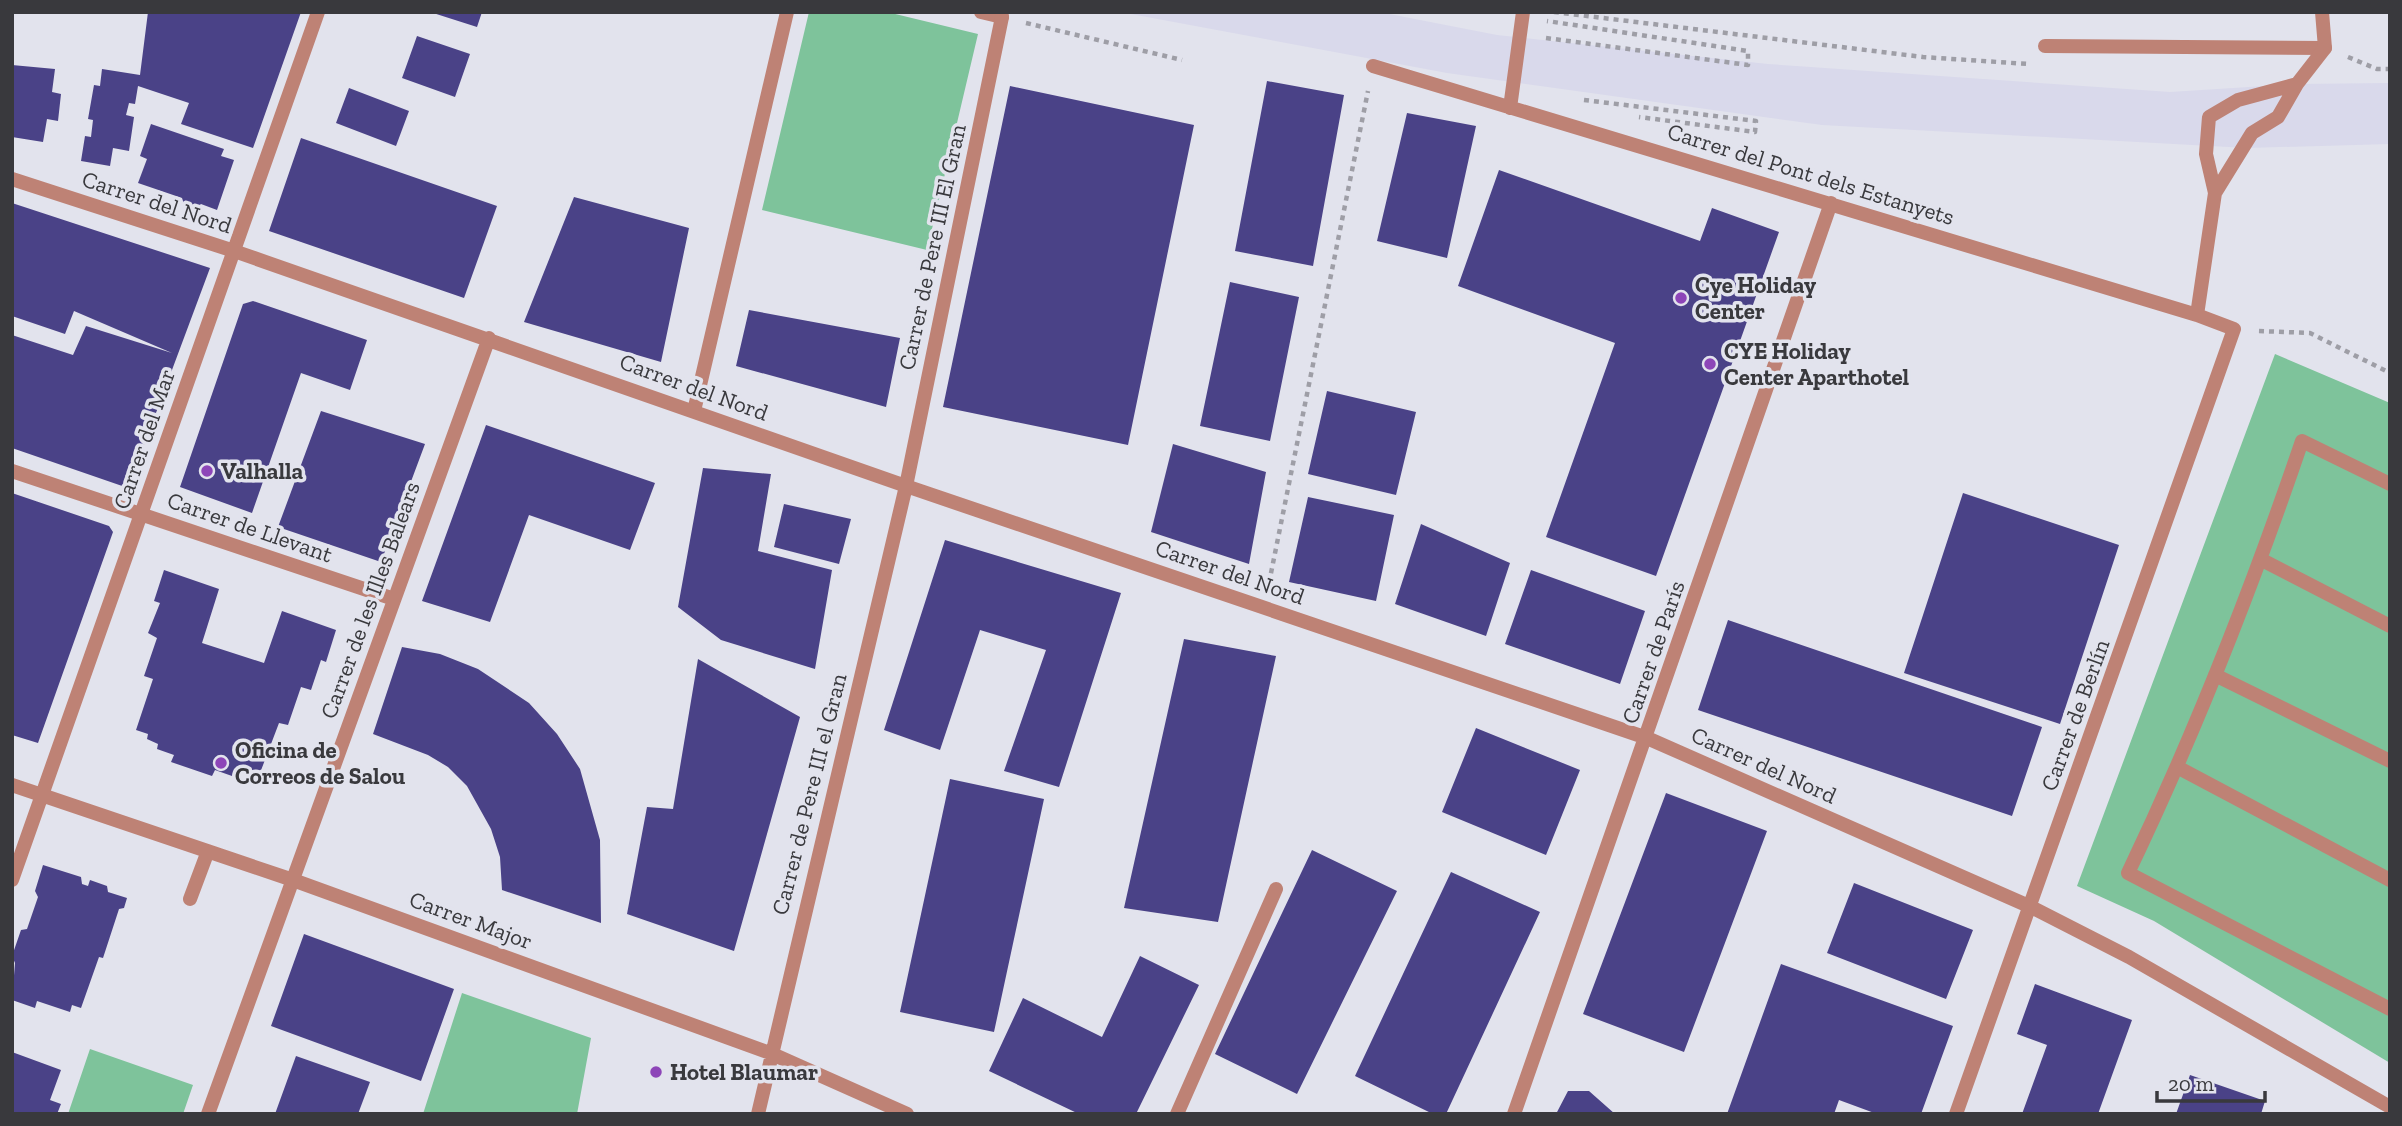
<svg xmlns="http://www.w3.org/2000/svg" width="2402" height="1126" viewBox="0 0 2402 1126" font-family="'Zilla Slab',serif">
<rect width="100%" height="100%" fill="#e2e3ed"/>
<path fill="#d9d9eb" d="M1120,12H1379L1497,35L1768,64L2170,92L2297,84L2390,83V144L2247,148L1822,125L1447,73Z"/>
<path fill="#7ec39b" d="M809,12H887L978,34L927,250L762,210Z
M2275,354L2390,403V1063L2154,921L2077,886Z
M462,993L591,1038L577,1114H423Z
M90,1049L193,1085L183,1114H68Z"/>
<path fill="#4a4287" d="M148,12H301L253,148L181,124L189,103L138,86L135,104L129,103L126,115L134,117L129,151L113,148L110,166L81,161L85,136L91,137L93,120L88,119L94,85L100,86L102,69L140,75Z
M430,12H482L477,27Z
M417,36L470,54L455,97L402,78Z
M12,65L55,69L52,92L61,94L58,121L47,119L43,142L12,137Z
M1267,81L1344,95L1313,266L1235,251Z
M1010,86L1194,125L1128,445L943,407Z
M349,88L409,111L396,146L336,123Z
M1407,113L1476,126L1447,258L1377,241Z
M151,124L224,149L221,156L234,160L217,210L201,204L196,208L184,204L182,198L138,183L147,159L140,156Z
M301,138L497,206L464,298L269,231Z
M1499,170L1700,241L1712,208L1779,232L1656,576L1546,537L1615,343L1458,286Z
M574,197L689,228L661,362L524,322Z
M12,203L210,268L128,488L12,448V335L73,355L86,326L172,353L74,311L65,334L12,316Z
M1230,282L1299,297L1270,441L1200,426Z
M253,301L367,340L350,390L301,373L252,513L180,487L243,304Z
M749,310L900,338L886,407L736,366Z
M1327,391L1416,412L1396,495L1308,474Z
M321,411L425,444L381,562L278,527Z
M486,425L655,483L630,550L529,515L490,622L422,601Z
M1173,444L1266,472L1249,564L1151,532Z
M703,468L771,474L758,551L832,570L815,669L721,640L678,607Z
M12,493L109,526L113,532L38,743L12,735Z
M1963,493L2119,545L2060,724L1904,673Z
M1308,497L1394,515L1376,601L1289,582Z
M784,504L851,519L839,564L774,547Z
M1421,524L1510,563L1486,636L1395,604Z
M945,540L1121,593L1059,787L1004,771L1046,650L980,630L940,750L884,730Z
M164,570L219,589L202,643L264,663L282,611L336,630L326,662L321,660L311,690L301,687L288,725L279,723L260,773L249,769L246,774L235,770L232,776L215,770L212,776L171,762L174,755L157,749L158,744L147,739L148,734L136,730L153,679L144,676L157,638L148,633L160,603L154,601Z
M1531,570L1645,611L1620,684L1505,644Z
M1728,620L2042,727L2012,816L1698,710Z
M1184,639L1276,656L1218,922L1124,908Z
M402,647L440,654L478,669L529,703L557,734L580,769L600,840L601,923L502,890L500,857L491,829L467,786L448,767L428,755L373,734Z
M698,659L800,717L734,951L627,914L647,807L673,809Z
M1476,728L1580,770L1546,855L1442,812Z
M950,779L1044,799L994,1032L900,1012Z
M1666,793L1767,831L1684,1052L1583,1014Z
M1312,850L1397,891L1297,1094L1215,1054Z
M43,865L81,877L82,884L88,886L90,880L107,886L108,892L127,898L124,908L119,909L103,958L99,957L81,1008L72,1005L70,1012L37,1001L35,1008L12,1000L15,963L12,956L21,930L27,929L38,897L35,891Z
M1451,872L1540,912L1446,1114H1433L1355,1076Z
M1854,883L1973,930L1946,999L1827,953Z
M304,934L454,989L421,1081L271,1026Z
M1140,956L1199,985L1136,1114H1079L989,1071L1023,998L1102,1037Z
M1781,964L1953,1026L1921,1114H1877L1839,1100L1834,1114H1727Z
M2035,984L2132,1020L2098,1114H2022L2047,1045L2017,1034Z
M12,1052L61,1070L50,1100L61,1104L57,1114H12Z
M296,1056L370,1082L358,1114H275Z
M2190,1075L2265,1101L2261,1114H2176Z
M1568,1091H1589L1615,1114H1556Z"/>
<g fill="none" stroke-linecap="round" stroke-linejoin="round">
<path stroke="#9e9ea6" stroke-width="4.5" stroke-dasharray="5 5" stroke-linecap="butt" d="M1554,12L1923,57L2028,64
M1026,23L1182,60
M1546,38L1748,65V51L1547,21
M2348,57L2377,69H2390
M1584,100L1756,121L1755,132L1639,117
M2259,331L2310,333L2390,373
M1269,583L1368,91"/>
<path stroke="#be8275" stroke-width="14" d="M981,12L1002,17
M2045,46L2325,48
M694,411L787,12
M2390,484L2302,441C2252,588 2195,733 2128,873L2390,1009
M2262,560L2390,626
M2215,675L2390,761
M2179,768L2390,880
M1177,1114L1276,889"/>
<path stroke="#be8275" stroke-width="14" d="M1373,66L2197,315L2234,329L1956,1114
M1510,108L1523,12
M12,179L234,251L906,486L1647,738L2031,907L2129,957L2390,1107
M2215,193L2252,133L2278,117L2297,84L2325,48L2322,12
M2197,315L2215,193L2206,154L2209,117L2238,100L2297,84
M12,471L394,599
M12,785L293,880L770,1053L907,1114
M12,880L318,12
M190,899L208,851
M208,1114L489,338
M758,1114L906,486L1002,17
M1514,1114L1831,203"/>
</g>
<g fill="#8d45b8" stroke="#e2e3ed" stroke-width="2.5">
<circle cx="1681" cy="298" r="7"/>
<circle cx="1710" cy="364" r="7"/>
<circle cx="207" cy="471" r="7"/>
<circle cx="221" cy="763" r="7"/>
<circle cx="656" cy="1072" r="7"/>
</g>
<g text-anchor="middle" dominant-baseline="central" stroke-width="7" stroke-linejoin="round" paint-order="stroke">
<g font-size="23" fill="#39393d" stroke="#e2e3ed">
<text transform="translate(1811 174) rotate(17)">Carrer del Pont dels Estanyets</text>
<text transform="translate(157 202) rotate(18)">Carrer del Nord</text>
<text transform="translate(932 247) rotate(-78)">Carrer de Pere III El Gran</text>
<text transform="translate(694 387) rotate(20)">Carrer del Nord</text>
<text transform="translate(144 439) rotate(-71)">Carrer del Mar</text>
<text transform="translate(250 527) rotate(19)">Carrer de Llevant</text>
<text transform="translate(1230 572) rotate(19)">Carrer del Nord</text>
<text transform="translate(370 600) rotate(-70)">Carrer de les Illes Balears</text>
<text transform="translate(1653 652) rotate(-71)">Carrer de París</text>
<text transform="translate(2075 715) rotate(-70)">Carrer de Berlín</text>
<text transform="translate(1764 765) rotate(24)">Carrer del Nord</text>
<text transform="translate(809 794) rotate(-76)">Carrer de Pere III el Gran</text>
<text transform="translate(471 920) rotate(20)">Carrer Major</text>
</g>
<g font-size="23" font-weight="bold" fill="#39393d" stroke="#e2e3ed" text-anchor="start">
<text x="1695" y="285">Cye Holiday<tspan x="1695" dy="26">Center</tspan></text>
<text x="1724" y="351">CYE Holiday<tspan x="1724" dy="26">Center Aparthotel</tspan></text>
<text x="221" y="471">Valhalla</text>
<text x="235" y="750">Oficina de<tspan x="235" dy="26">Correos de Salou</tspan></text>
<text x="670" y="1072">Hotel Blaumar</text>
</g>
</g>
<rect width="2402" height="1126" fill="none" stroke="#39393d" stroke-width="28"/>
<path d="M2157 1091v10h108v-10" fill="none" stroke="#39393d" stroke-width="3.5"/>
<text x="2168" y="1091" font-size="21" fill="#39393d" stroke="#e2e3ed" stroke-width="5" paint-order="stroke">20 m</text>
</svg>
